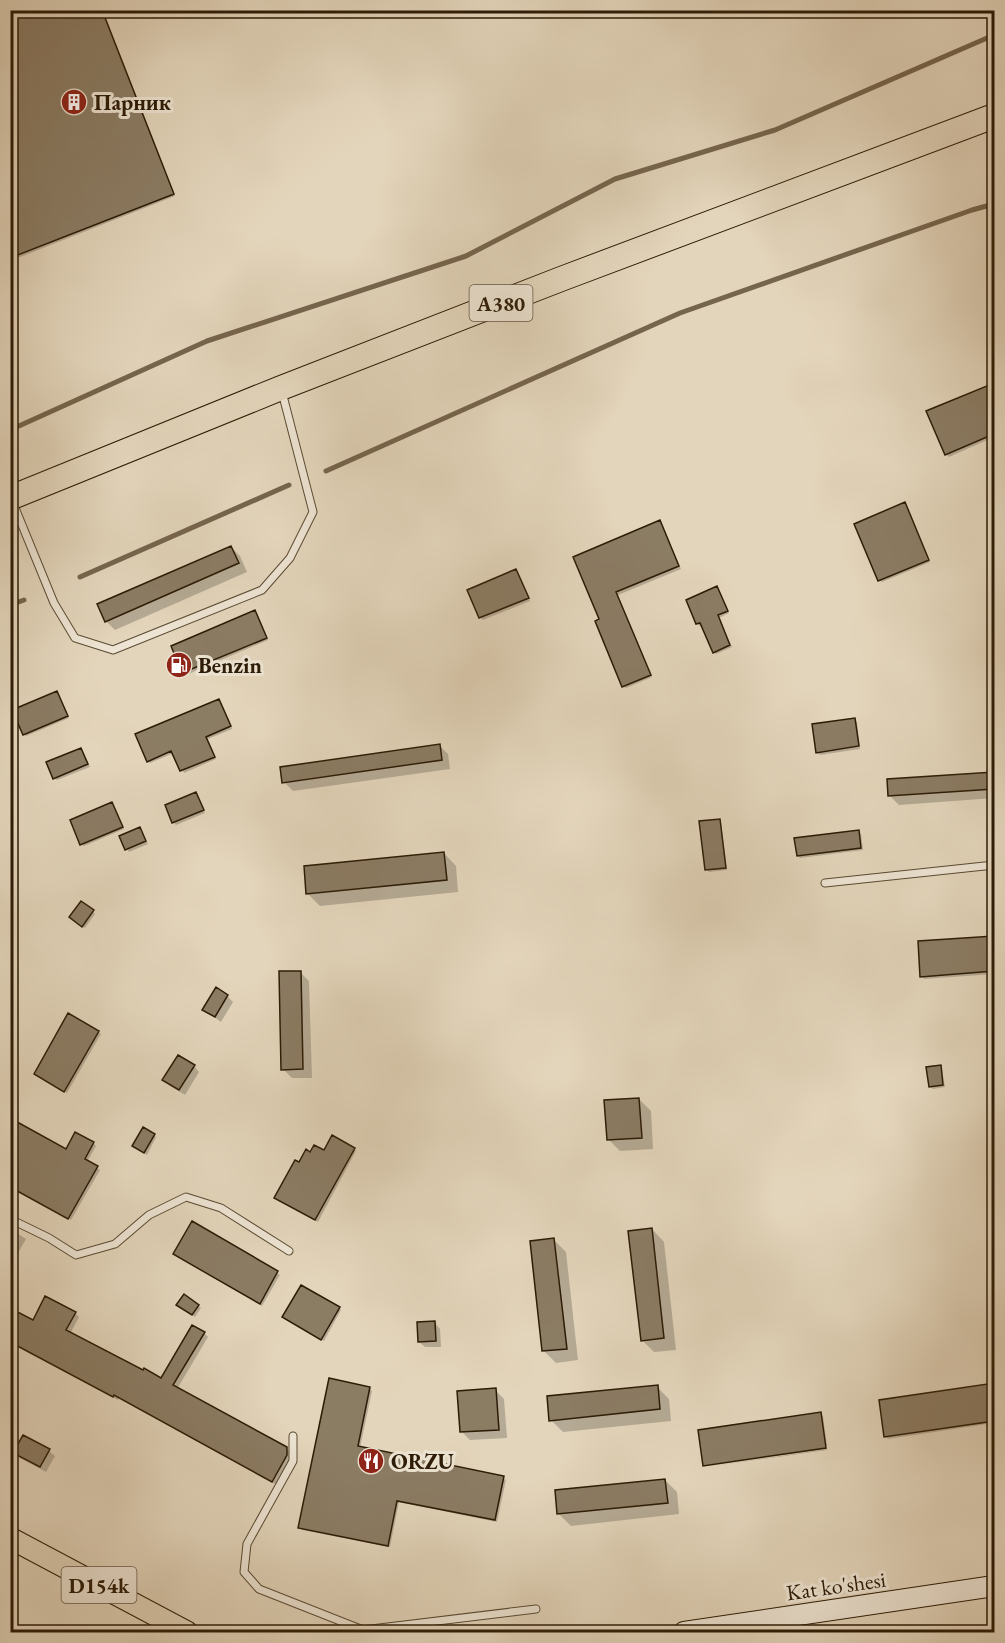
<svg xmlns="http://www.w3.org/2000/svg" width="1005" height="1643" viewBox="0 0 1005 1643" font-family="'EB Garamond',serif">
<rect width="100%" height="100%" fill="#e3d5bb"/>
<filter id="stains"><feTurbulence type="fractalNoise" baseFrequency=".00333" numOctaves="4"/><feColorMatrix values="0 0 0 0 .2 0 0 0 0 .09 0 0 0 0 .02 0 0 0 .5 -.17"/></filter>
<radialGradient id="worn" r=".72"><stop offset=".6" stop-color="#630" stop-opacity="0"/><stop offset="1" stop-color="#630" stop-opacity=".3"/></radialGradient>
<path fill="#0003" d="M10,10H103L175,196L10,261Z
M994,384V437L949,457L946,454L928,412Z
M905,504L907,507L930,562L882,582L879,580Z
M660,522L662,525L681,569L618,595L652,677L626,688L623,686L601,620L575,558Z
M231,547L240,556L247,572L115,630L106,621Z
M516,571L518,573L530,601L483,620L481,618L469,591Z
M717,588L729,613L719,618L732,647L716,654L714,652L702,625L700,626L697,623Z
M255,612L257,614L268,640L186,675L183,672Z
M57,693L69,718L26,736L24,734Z
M219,701L221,703L232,729L208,739L216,759L184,773L174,753L150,763L148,761Z
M854,720L857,722L860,749L820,755L817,752Z
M439,745L448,754L450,769L293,791L284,782Z
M81,749L90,767L57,780L55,778Z
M994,773V798L899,805L890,796L889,780Z
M196,794L205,813L176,825L173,822Z
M112,804L124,829L84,846L81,844Z
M719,820L721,823L727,870L709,872L706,869Z
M140,829L148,844L129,852L121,837Z
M859,831L861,834L863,850L800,858L798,856Z
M444,853L456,866L458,892L320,906L308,894Z
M93,911L95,914L85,928L73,920Z
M994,937V974L924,979L922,976L920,943Z
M300,972L309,981L312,1078H292L283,1069Z
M216,989L227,996L233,1002L221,1022L204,1010Z
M98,1032L101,1034L67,1093L38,1076Z
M194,1066L199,1072L185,1095L170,1086L164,1080Z
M940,1067L942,1069L945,1087L933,1089L930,1087Z
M639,1099L651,1111L653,1149L620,1151L608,1139Z
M154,1135L156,1137L147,1155L134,1146Z
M93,1143L96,1146L87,1162L100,1170L71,1220L10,1186L66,1151Z
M354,1149L356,1151L318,1222L279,1200L300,1164L311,1154Z
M192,1223L280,1275L262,1306L177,1256Z
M10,1229L26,1239L10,1267Z
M652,1229L664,1242L676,1350L654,1352L642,1340Z
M554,1240L566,1252L578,1360L556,1363L544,1351Z
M198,1306L201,1308L195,1317L181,1307Z
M339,1308L341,1310L324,1341L286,1319Z
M10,1310L33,1322L75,1313L79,1317L70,1334L161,1380L204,1333L208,1337L177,1389L286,1448L291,1453V1459L277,1485L119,1398L118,1400L10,1343Z
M435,1323L440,1329L441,1347H425L419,1342Z
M994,1384V1423L888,1439L885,1436L880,1401Z
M657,1387L669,1399L671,1421L563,1432L551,1420Z
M369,1388L372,1391L360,1448L503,1478L506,1480L497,1522L399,1502L390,1547L302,1530L300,1527Z
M495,1390L504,1399L507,1438L470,1440L461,1431Z
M820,1414L823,1416L827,1446L704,1464Z
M23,1437L49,1451L55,1456L46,1472L20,1458L15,1452Z
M827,1449V1450L706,1467Z
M665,1480L677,1492L679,1514L571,1526L559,1514Z"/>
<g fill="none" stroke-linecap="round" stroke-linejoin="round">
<path stroke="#75654d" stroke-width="5" d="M10,430L207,341L466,256L615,179L775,130L994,35
M326,471L680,313L972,210L994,204
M80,577L289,485
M10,605L24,600"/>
</g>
<path fill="#8b7c64" stroke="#2c1b06" stroke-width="1.5" d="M10,10H102L174,194L10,258Z
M994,383V434L945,455L926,411Z
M905,502L929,560L878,581L854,524Z
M660,520L679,566L616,592L651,675L622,687L595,621L599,619L573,557Z
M231,546L239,563L105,622L97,604Z
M516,569L529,598L479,618L467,590Z
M717,586L728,611L718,615L730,645L713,653L700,623L696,624L686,600Z
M255,610L267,638L182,673L171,646Z
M57,691L68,716L23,735L12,710Z
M219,699L231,726L206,737L215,757L180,771L171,751L147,762L135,734Z
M855,718L859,746L816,753L812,724Z
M440,744L442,760L282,783L280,767Z
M81,748L88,764L53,779L46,762Z
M994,772V789L888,796L887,779Z
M196,792L204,810L172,823L165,805Z
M112,802L123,827L80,845L70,820Z
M720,819L726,868L705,870L699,821Z
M140,827L146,841L125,850L119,836Z
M859,830L861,848L797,856L794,838Z
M444,852L447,880L306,894L304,866Z
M81,901L94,910L82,927L69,917Z
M994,936V971L920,977L918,941Z
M279,971H301L303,1069L281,1070Z
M216,987L228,995L215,1017L202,1010Z
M68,1013L99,1031L64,1092L34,1074Z
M178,1055L195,1065L179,1090L162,1080Z
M941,1065L943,1085L929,1087L926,1067Z
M639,1098L642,1138L607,1140L604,1100Z
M10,1118L66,1149L75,1132L94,1142L85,1159L98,1166L68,1219L10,1187Z
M143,1127L155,1134L144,1153L132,1146Z
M332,1135L355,1148L315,1220L274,1198L295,1160L299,1162L306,1149L310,1152L314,1145L324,1150Z
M192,1221L278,1271L260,1304L173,1254Z
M652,1228L664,1338L641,1341L628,1231Z
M554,1238L567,1349L542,1351L530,1241Z
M301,1285L340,1307L321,1340L282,1317Z
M184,1294L199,1305L192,1315L176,1305Z
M45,1296L76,1312L66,1330L143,1370L144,1368L161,1378L192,1325L205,1332L173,1385L287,1447V1455L272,1482L114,1395L113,1397L10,1342V1308L33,1320Z
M435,1321L436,1341L418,1342L417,1322Z
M329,1378L370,1387L358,1446L504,1476L495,1520L397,1501L388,1546L298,1528Z
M994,1383V1421L884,1437L879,1400Z
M658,1385L660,1409L549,1421L547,1396Z
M496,1388L499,1430L460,1432L457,1391Z
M821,1412L826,1448L703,1466L698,1430Z
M23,1435L50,1449L40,1467L13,1453Z
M665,1479L668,1503L557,1514L555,1490Z"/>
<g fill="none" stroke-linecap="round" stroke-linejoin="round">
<g stroke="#5a4a33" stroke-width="9">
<path id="lane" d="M13,503L54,603L75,638L113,650L262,590L290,558L313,512L282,392
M825,883L994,865
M10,1219L49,1238L76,1255L115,1244L149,1215L186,1197L221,1208L289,1251
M293,1436V1461L247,1544L244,1572L259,1589L363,1630L536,1609"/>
</g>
<g stroke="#2c1b06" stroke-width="22">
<path id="secondary" d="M684,1632L994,1586"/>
</g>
<g stroke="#2c1b06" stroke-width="23">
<path id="primary" d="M10,1538L187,1632"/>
</g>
<g stroke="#2c1b06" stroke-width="26">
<path id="highway" d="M10,498L281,388L561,279L994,116"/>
</g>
<use href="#lane" stroke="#ede4d3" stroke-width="7"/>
<use href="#secondary" stroke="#ede4d3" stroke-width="20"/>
<use href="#primary" stroke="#e3d5bb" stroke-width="21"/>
<use href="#highway" stroke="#e3d5bb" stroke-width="24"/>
</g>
<defs>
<g id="building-disc" transform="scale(1.35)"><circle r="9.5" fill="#8f2418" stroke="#ede4d3"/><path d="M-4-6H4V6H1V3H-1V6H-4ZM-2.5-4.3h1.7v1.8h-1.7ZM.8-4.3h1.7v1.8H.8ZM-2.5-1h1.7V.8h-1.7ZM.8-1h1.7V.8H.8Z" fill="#fff"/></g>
<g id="fuel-disc" transform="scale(1.35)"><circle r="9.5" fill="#8f2418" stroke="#ede4d3"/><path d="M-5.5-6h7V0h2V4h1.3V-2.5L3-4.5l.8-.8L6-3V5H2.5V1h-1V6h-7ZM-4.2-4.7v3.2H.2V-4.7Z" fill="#fff"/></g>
<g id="restaurant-disc" transform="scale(1.35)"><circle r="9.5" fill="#8f2418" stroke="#ede4d3"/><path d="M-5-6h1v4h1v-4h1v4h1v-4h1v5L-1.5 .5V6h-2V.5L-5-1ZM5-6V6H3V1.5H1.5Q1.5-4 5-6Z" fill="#fff"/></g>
</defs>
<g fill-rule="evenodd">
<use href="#building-disc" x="74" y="102"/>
<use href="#fuel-disc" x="179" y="665"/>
<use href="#restaurant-disc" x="371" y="1461"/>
</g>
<g text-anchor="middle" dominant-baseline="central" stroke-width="6" stroke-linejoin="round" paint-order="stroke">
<g fill="#ede4d3" stroke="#665744" stroke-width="1.5">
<rect x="469.5" y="285" width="63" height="36" rx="4.5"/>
<rect x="61.5" y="1567" width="75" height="36" rx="4.5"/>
</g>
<g font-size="21" font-weight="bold" fill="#2c1b06">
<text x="501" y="303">A380</text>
<text x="99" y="1585">D154k</text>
</g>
<g font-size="22" font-weight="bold" fill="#2c1b06" stroke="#ede4d3" text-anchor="start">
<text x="94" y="102">Парник</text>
<text x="198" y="665">Benzin</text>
<text x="391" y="1461">ORZU</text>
</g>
<g font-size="22" fill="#2c1b06" stroke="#ede4d3">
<text transform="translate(836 1586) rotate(-8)">Kat ko'shesi</text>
</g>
</g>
<rect width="1005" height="1643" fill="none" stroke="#e3d5bb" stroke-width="36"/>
<rect x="12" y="12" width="981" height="1619" fill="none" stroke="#2c1b06" stroke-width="3"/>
<rect x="18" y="18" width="969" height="1607" fill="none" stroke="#2c1b06" stroke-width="1.5"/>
<rect width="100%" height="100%" filter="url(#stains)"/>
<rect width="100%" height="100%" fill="url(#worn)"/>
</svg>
